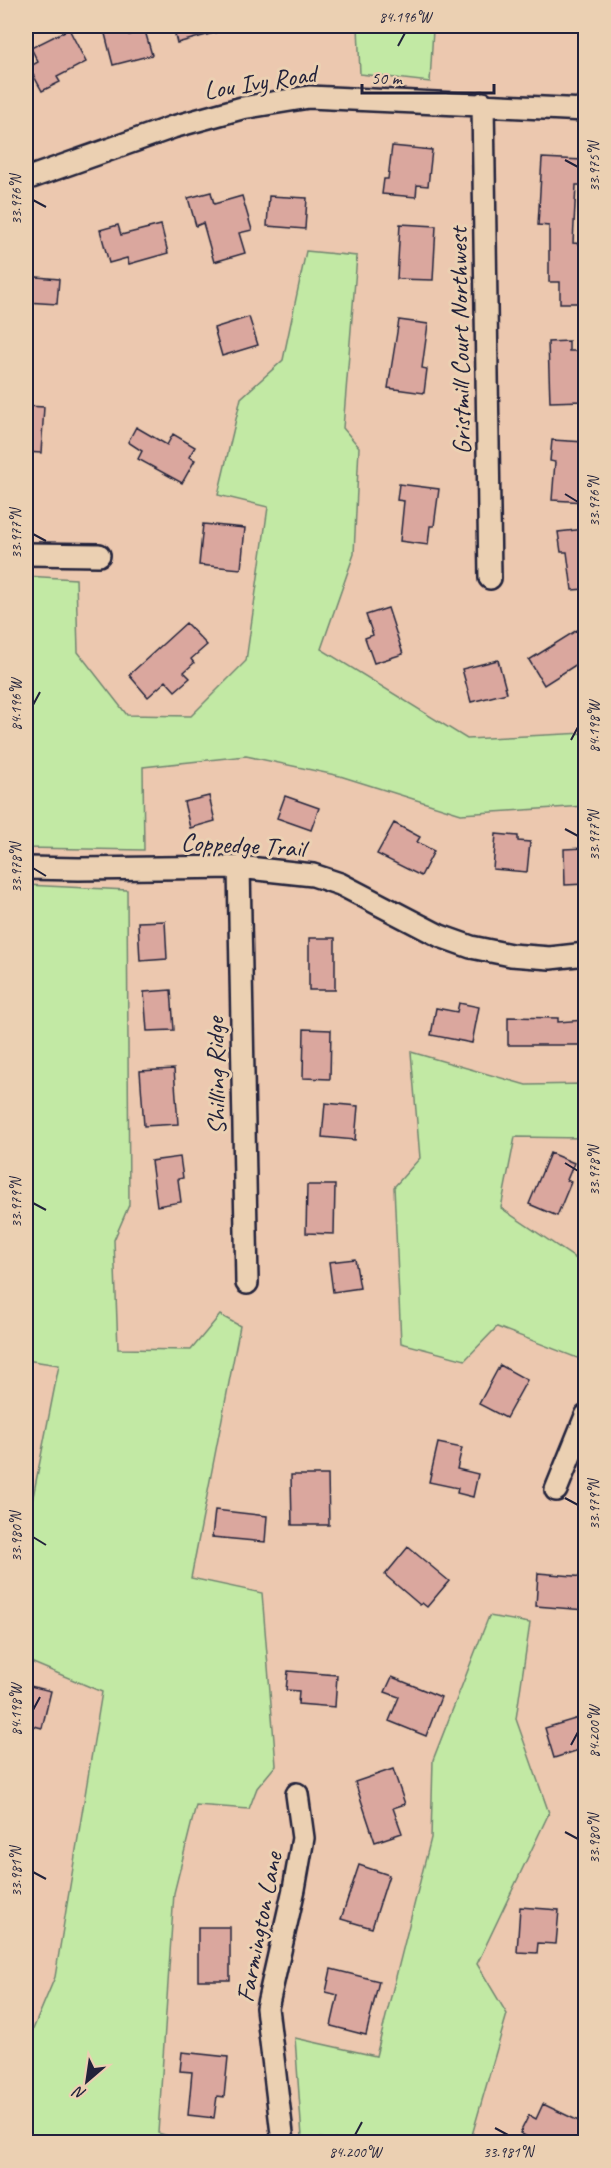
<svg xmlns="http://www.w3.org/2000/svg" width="611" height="2168" viewBox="0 0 611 2168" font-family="Caveat,sans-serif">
<rect width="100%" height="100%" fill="#ecc8af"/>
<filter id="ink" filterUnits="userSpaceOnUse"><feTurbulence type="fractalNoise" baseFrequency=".0167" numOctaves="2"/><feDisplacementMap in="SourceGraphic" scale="12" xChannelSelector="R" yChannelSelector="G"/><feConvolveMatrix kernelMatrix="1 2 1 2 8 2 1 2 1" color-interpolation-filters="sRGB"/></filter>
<g filter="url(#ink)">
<path fill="#c2e9a4" stroke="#728670" stroke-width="1.5" d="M358,26H431L433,29L430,82L360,74Z
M306,251L357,256L343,428L359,447L354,554L321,649L467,739L585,733V806L461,814L340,776L246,756L143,767L144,850L26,848V576L76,579L78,652L127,715L191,716L246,661L268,507L218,495L241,398L283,360Z
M26,885L127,890L129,1205L114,1240L118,1349L191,1350L220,1315L240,1326L191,1578L262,1593L276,1765L257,1788L249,1809L196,1805L174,1893L158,2133L189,2142H26V2046L55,1977L102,1692L26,1660V1532L59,1365L26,1360Z
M411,1052L526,1085L585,1084V1138L515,1137L501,1208L585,1265V1361L497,1327L465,1360L401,1343L394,1187L420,1158Z
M489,1616L530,1623L516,1719L549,1813L477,1964L507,2014L470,2142H366L302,2137L295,2038L376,2056L431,1838L433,1760Z"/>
<path fill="#daa79e" stroke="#22223b" stroke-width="1.5" d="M103,26H127L129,35L145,31L152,55L113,65Z
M173,26H224L225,30L177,43Z
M69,29L86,62L57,77L60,82L42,91L29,67L38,62L31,48Z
M392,146L432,150L428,186L417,185L416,197L382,194L384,179H388Z
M542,158L583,160L582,185H576L573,243L584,244L583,303H560V282H549V226L538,225Z
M211,192L214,204L242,196L252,230L239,233L245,253L214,262L203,223L196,226L188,198Z
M269,196L307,198L305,229L267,226Z
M400,224L436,226L433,280L397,279Z
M118,225L121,235L161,225L168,253L129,264L127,258L109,263L100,230Z
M26,276L59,279L57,304L26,302Z
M249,317L258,345L222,356L214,328Z
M399,320L428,324L422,368L427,369L424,393L388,388Z
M569,341V351H581L583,401L550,402L548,342Z
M26,406L44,407L41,453L26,452Z
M136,427L167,445L173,434L195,447L189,457L195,460L182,483L138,459L142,451L128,442Z
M552,440L585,442V502L552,500L555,462L550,461Z
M399,484L439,489L434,526H430L428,545L400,541L404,501L397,500Z
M203,524L245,528L241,569L199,565Z
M585,529V589L572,590L567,552H561L558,532Z
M388,608L403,654L374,663L365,638L373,635L366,615Z
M186,623L207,645L191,659L194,663L184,672L190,678L175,691L166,681L148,697L129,675Z
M577,630L585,644V659L544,685L529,660Z
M498,660L507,693L471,702L462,669Z
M209,796L215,821L190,828L184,802Z
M285,796L319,808L311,830L277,818Z
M394,823L420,837L417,842L434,851L421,876L377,854Z
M496,834L518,836V841L530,842L527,872L493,869Z
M585,848V884L565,885L564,849Z
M165,921L167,959L140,961L138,922Z
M309,938H335V990H309Z
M171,990L174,1030L147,1031L144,992Z
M459,1003L479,1007L472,1043L431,1035L436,1008L457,1012Z
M508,1017L558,1018V1022L585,1020V1045H508Z
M304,1029L331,1030L330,1079L303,1078Z
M174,1069L178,1124L144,1126L140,1071Z
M325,1103L358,1106L355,1140L322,1137Z
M550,1153L574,1163L567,1180L571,1182L557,1216L529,1204Z
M180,1157L183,1178L178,1179L181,1202L157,1206L151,1161Z
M307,1185H335L334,1234L306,1233Z
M355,1259L360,1288L333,1292L329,1262Z
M500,1365L527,1380L506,1418L479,1404Z
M438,1443L462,1448L457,1469L478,1474L473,1497L457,1493L458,1488L429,1482Z
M291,1475H328L329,1525H292Z
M215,1510L267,1516L265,1542L212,1537Z
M408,1547L449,1581L427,1607L422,1603L420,1605L385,1575Z
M538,1573L585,1577V1610L536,1606Z
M288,1671L337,1675L335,1707L298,1704L299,1691L286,1690Z
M392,1677L441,1697L426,1736L389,1721L399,1697L385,1692Z
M26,1685L51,1691L42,1728L26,1724Z
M585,1716V1748L554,1758L545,1728Z
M393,1769L405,1804L393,1808L402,1833L375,1842L355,1782Z
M359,1865L389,1875L372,1928L341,1919Z
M520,1907L559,1910L556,1944L538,1943L537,1953L517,1952Z
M198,1927H230V1980H198Z
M331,1969L379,1981L366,2035L331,2026L338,1995L326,1992Z
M182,2052L228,2057L224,2097L217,2096L214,2118L188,2115L192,2072L180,2071Z
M543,2104L585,2124V2142H527L529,2138L520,2133L529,2115L536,2119Z"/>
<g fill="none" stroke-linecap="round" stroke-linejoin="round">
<g stroke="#22223b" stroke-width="26">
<path id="minor" d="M483,103L490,578
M26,179L173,127L242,108L309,97L586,110
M26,554L99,555
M239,867L247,1283
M26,868L79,869L239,867L313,875L340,884L440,936L471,947L511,955L550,958L586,954
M556,1490L586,1416
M283,2142L267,2008L294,1889L303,1838L297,1794"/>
</g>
<use href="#minor" stroke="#ebd0b2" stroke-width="21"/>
</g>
</g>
<path fill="none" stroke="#22223b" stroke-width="2" d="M398,46L405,33M565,160L578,167M33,200L46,207M565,494L578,502M33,534L46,541M33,705L40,692M571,740L578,727M565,829L578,836M33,868L46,876M565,1163L578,1171M33,1203L46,1210M565,1498L578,1505M33,1537L46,1545M33,1710L40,1697M571,1745L578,1732M565,1832L578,1839M33,1872L46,1879M495,2128L508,2135M355,2135L362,2122"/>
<g text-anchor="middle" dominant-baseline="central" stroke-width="6" stroke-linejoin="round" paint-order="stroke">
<g font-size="26" fill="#22223b" stroke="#ebd0b2">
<text transform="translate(260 82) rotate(-9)">Lou Ivy Road</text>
<text transform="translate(460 341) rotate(-91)">Gristmill Court Northwest</text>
<text transform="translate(243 845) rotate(3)">Coppedge Trail</text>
<text transform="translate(216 1076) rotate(-91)">Shilling Ridge</text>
<text transform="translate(259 1927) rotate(-79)">Farmington Lane</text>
</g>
</g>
<rect width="611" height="2168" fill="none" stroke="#ebd0b2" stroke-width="66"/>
<g transform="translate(87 2081) rotate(209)" stroke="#ebd0b2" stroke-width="4.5" paint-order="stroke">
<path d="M0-4.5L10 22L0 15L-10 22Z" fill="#22223b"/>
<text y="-9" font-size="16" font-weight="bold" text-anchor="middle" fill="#22223b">N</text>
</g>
<path d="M362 84v9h132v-9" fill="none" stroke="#22223b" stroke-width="3"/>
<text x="371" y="84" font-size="18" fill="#22223b" stroke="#ebd0b2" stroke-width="4.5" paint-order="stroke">50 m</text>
<rect x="33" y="33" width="545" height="2102" fill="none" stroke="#22223b" stroke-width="2"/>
<g font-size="15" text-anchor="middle" fill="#22223b">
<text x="405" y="22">84.196°W</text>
<text transform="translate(594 167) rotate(-90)" y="5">33.975°N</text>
<text transform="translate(16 200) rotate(-90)" y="5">33.976°N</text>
<text transform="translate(594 502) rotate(-90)" y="5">33.976°N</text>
<text transform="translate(16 534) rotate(-90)" y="5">33.977°N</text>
<text transform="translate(16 705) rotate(-90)" y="5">84.196°W</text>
<text transform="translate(594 727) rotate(-90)" y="5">84.198°W</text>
<text transform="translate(594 836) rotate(-90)" y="5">33.977°N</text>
<text transform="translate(16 868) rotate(-90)" y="5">33.978°N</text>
<text transform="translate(594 1171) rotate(-90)" y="5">33.978°N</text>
<text transform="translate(16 1203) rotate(-90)" y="5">33.979°N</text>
<text transform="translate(594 1505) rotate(-90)" y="5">33.979°N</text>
<text transform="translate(16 1537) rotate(-90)" y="5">33.980°N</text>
<text transform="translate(16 1710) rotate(-90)" y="5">84.198°W</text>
<text transform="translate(594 1732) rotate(-90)" y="5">84.200°W</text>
<text transform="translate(594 1839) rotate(-90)" y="5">33.980°N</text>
<text transform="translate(16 1872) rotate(-90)" y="5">33.981°N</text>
<text x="355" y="2157">84.200°W</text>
<text x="508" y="2157">33.981°N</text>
</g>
</svg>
